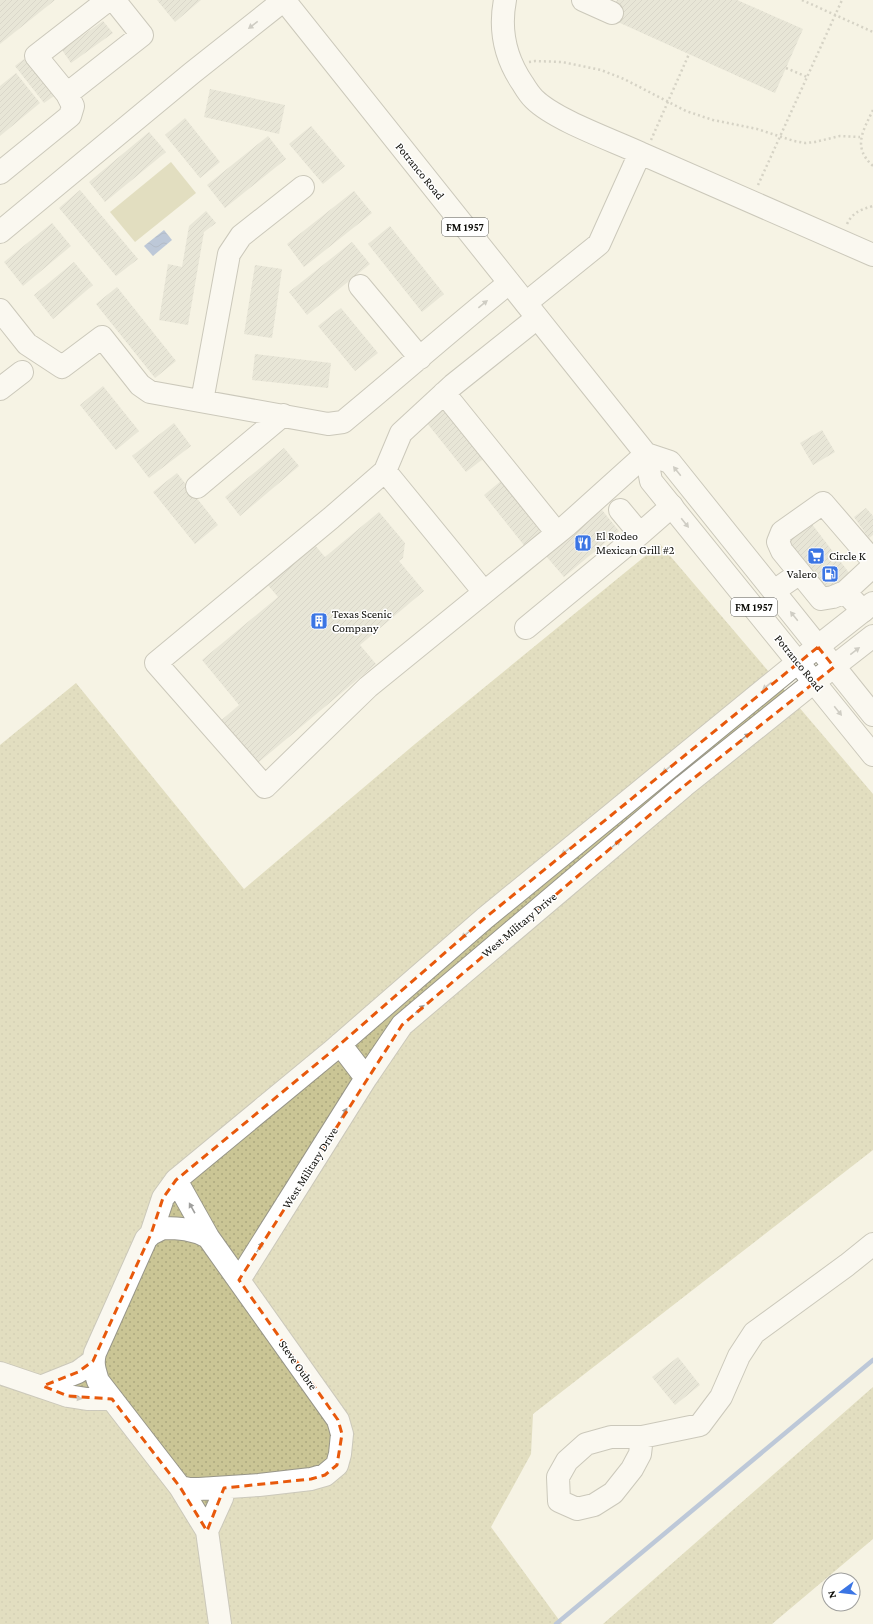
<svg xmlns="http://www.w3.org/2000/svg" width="873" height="1624" viewBox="0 0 873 1624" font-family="'Crimson Pro',serif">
<defs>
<pattern id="grass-dots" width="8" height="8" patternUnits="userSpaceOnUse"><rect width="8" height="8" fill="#cac595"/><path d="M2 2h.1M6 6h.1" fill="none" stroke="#aca87f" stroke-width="1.8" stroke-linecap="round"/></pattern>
<pattern id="water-waves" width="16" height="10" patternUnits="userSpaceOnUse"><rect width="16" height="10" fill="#7896cb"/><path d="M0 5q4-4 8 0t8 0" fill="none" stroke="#6179a3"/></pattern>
<pattern id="building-hatch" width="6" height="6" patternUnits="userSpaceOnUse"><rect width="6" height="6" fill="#d8d7c8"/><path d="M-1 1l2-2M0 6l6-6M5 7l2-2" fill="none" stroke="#b8b7aa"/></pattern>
</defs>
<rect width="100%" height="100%" fill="#f5f3e4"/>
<path fill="url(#grass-dots)" d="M660,544L873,794V1150L533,1414L531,1454L491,1527L562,1624H0V745L76,683L244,889L415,744Z
M873,1387V1539L772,1624H603Z"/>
<path fill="#cac595" d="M171,162L196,193L135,242L110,212Z"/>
<path fill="url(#water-waves)" d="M164,230L172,240L153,256L144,246Z"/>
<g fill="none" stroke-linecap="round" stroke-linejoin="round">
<path stroke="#7896cb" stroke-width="4.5" d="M556,1624L873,1360"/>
</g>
<path fill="url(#building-hatch)" d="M0,0H55L0,44Z
M157,0H201L175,22Z
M617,0H737L803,29L775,93L609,18Z
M103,21L113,33L71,63L62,50Z
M24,59L54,96L44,103L15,66Z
M16,73L40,103L0,136V86Z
M210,89L285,105L279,134L204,117Z
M185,118L220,162L200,178L165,135Z
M311,126L345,166L323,184L289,144Z
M149,132L166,152L105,202L89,182Z
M268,136L286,159L225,208L207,185Z
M80,190L138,259L116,276L59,208Z
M354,191L372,213L304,267L287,244Z
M206,211L216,223L204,232L188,325L159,320L168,264L182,267L189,226Z
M52,223L71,246L23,286L4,262Z
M390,226L444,294L422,312L368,244Z
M352,242L370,264L307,315L289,292Z
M74,262L93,285L53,319L34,295Z
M255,265L282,269L272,338L244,334Z
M117,287L176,361L155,378L96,304Z
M341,308L378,353L355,371L318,326Z
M255,354L331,363L328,388L252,380Z
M103,386L139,431L116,450L80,405Z
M440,404L483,459L466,472L423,418Z
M174,423L191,446L149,478L132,456Z
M822,430L835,452L813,465L800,443Z
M284,448L299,466L240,516L225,497Z
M177,473L218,525L195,544L153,492Z
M501,481L544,536L527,549L484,495Z
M866,508L873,516V535L869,538L854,517Z
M602,510L619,531L564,577L546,556Z
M379,512L405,543L403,558L399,561L424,591L360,645L376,664L253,767L217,724L239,705L202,660L278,597L267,584L314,544L325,557Z
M808,519L850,574L825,593L783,539Z
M678,1357L700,1385L675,1405L652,1377Z"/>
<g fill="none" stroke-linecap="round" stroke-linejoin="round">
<g stroke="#989689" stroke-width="24">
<path id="minor" d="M505,0C499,31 505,58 523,84C526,89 530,95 534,99C555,120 612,140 640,153L599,244L526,303
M583,0L612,13
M67,94L142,35L114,0
M640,153L873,255
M0,173L70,116L73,106L67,94L36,56L108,0
M0,232L192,73L284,0
M360,286L420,358
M0,310L27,344L62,367L102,337L140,385L150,392L328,424L343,422C399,376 453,328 509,283
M537,318L453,385L401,433L385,471L331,518L156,663L265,787L368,687L566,526L646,454
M0,389L22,372
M444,393L557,533
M202,401L229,254L241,236L303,187
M385,471L484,592
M197,487L283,415
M620,510L640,534L672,506
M774,591L800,573
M845,592L873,566
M863,611L845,592L833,597L821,599L782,551L778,542L782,532L823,503L873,561
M526,628L640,534
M340,1044L366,1078
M176,1180L208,1237
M163,1228C179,1228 193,1229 208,1237L338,1420L342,1434L340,1454L337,1465L325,1475L311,1479L259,1485L199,1489H189L180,1487L98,1381C95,1371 92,1364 95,1353L146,1239L151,1234Z
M151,1234L163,1198L176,1180L331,1052L485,918L798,662
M239,1280L366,1078L402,1025L684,786L814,682
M0,1373L68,1396L87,1399H112
M43,1386L78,1372L93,1361
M642,1437L640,1454L632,1469L613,1493L594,1505L577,1509L559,1501L558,1477L567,1461L586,1444L611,1437H642L700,1425L721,1397L739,1356L754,1333L847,1265L873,1244
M180,1487L207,1531L220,1624
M207,1531L222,1498L224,1488"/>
</g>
<g stroke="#989689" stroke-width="24">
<path id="major" d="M284,0L646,454L651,481L873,755
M646,454L670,462L873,715
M807,655L873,603
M823,675L873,636"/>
</g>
<path stroke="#afada1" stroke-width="2.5" stroke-dasharray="2 3" stroke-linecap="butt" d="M802,0L873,32
M529,62L535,61L562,62L601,70L624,79L686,111L713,120L757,129L794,141L805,143L815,142L840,136L860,137
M786,68L807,77
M873,110C863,131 852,147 873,166
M651,140L689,54
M758,185L842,0
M847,224C853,212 860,210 873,206"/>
<use href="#minor" stroke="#fff" stroke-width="22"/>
<use href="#major" stroke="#fff" stroke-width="22"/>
</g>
<defs><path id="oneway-solid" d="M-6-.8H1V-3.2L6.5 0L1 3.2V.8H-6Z"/></defs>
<g fill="#9f9f9d">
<use href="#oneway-solid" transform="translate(253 25) rotate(142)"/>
<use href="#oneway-solid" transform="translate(483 304) rotate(-39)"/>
<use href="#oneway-solid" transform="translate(677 471) rotate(-129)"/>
<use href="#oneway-solid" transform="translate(685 523) rotate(51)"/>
<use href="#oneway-solid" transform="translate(794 616) rotate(-129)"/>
<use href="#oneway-solid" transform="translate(855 651) rotate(-38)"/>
<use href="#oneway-solid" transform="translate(767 686) rotate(140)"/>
<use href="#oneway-solid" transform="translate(838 711) rotate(51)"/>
<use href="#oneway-solid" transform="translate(745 737) rotate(-39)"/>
<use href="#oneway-solid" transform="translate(667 769) rotate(141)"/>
<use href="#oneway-solid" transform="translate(616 844) rotate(-40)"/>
<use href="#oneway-solid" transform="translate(566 851) rotate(141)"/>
<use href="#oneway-solid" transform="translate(466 934) rotate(139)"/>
<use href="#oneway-solid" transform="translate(420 1009) rotate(-41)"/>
<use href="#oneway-solid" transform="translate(344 1113) rotate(-58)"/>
<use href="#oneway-solid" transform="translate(192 1208) rotate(-119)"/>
<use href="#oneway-solid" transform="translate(260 1247) rotate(-58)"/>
<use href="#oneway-solid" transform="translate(76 1398) rotate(8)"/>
</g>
<path d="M0 0H873V1624H0ZM818,647L834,667L684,786L402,1025L239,1280L338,1420L342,1434L337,1465L325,1475L311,1479L224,1488L207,1531L180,1487L112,1399L68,1396L43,1386L78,1372L93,1361L151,1234L163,1198L176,1180L331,1052L485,918Z" fill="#f5f3e4" fill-opacity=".55" fill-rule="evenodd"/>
<path fill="none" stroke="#e8590c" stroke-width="3" stroke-dasharray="8 5" stroke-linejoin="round" d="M818,647L834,667L684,786L402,1025L239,1280L338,1420L342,1434L337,1465L325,1475L311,1479L224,1488L207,1531L180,1487L112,1399L68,1396L43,1386L78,1372L93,1361L151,1234L163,1198L176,1180L331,1052L485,918Z"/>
<defs>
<g id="restaurant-square" transform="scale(0.9)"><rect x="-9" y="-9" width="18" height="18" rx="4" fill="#3b75e4" stroke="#fff"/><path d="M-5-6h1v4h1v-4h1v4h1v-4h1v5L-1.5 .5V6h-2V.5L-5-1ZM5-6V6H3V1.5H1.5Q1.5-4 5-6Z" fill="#fff"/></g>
<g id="supermarket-square" transform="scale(0.9)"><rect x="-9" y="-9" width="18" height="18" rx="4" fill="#3b75e4" stroke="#fff"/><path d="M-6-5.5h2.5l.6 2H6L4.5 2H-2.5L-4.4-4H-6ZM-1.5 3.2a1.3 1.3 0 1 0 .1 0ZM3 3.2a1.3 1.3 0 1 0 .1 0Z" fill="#fff"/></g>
<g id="fuel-square" transform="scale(0.9)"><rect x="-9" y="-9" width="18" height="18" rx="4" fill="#3b75e4" stroke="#fff"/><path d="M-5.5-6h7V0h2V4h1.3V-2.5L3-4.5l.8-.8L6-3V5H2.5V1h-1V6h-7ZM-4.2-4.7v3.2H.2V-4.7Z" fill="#fff"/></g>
<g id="building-square" transform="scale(0.9)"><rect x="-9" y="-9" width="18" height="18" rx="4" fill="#3b75e4" stroke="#fff"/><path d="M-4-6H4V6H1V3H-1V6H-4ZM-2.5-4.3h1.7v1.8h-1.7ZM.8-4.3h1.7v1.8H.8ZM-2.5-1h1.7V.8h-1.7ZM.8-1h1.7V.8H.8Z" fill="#fff"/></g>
</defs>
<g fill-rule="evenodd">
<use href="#restaurant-square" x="583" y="543"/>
<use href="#supermarket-square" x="816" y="556"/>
<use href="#fuel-square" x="830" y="574"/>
<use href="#building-square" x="319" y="621"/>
</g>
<g text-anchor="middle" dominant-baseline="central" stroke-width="3" stroke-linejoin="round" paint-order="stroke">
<g fill="#fff" stroke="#575754" stroke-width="1">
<rect x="442" y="218" width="46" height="18" rx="3"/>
<rect x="731" y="598" width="46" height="18" rx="3"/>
</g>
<g font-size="11" font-weight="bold" fill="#0f0f0a">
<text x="465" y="227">FM 1957</text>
<text x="754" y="607">FM 1957</text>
</g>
<g font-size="12" fill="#0f0f0a" stroke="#fff">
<text transform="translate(420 171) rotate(51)">Potranco Road</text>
<text transform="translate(799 663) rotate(51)">Potranco Road</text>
<text transform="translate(519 925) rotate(-40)">West Military Drive</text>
<text transform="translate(310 1168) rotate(-58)">West Military Drive</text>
<text transform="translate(298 1365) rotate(55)">Steve Oubre</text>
</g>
<g font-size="12" fill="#0f0f0a" stroke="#fff" text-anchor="start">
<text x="596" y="536">El Rodeo<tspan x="596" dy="14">Mexican Grill #2</tspan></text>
<text x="829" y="556">Circle K</text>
<text x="817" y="574" text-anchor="end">Valero</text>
<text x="332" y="614">Texas Scenic<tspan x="332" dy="14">Company</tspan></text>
</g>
</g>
<g transform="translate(841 1592) rotate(255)"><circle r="19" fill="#ffffff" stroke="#9f9f9d"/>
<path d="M0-3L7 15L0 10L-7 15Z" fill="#3b75e4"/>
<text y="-6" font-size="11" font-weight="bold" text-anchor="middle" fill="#0f0f0a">N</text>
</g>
</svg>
